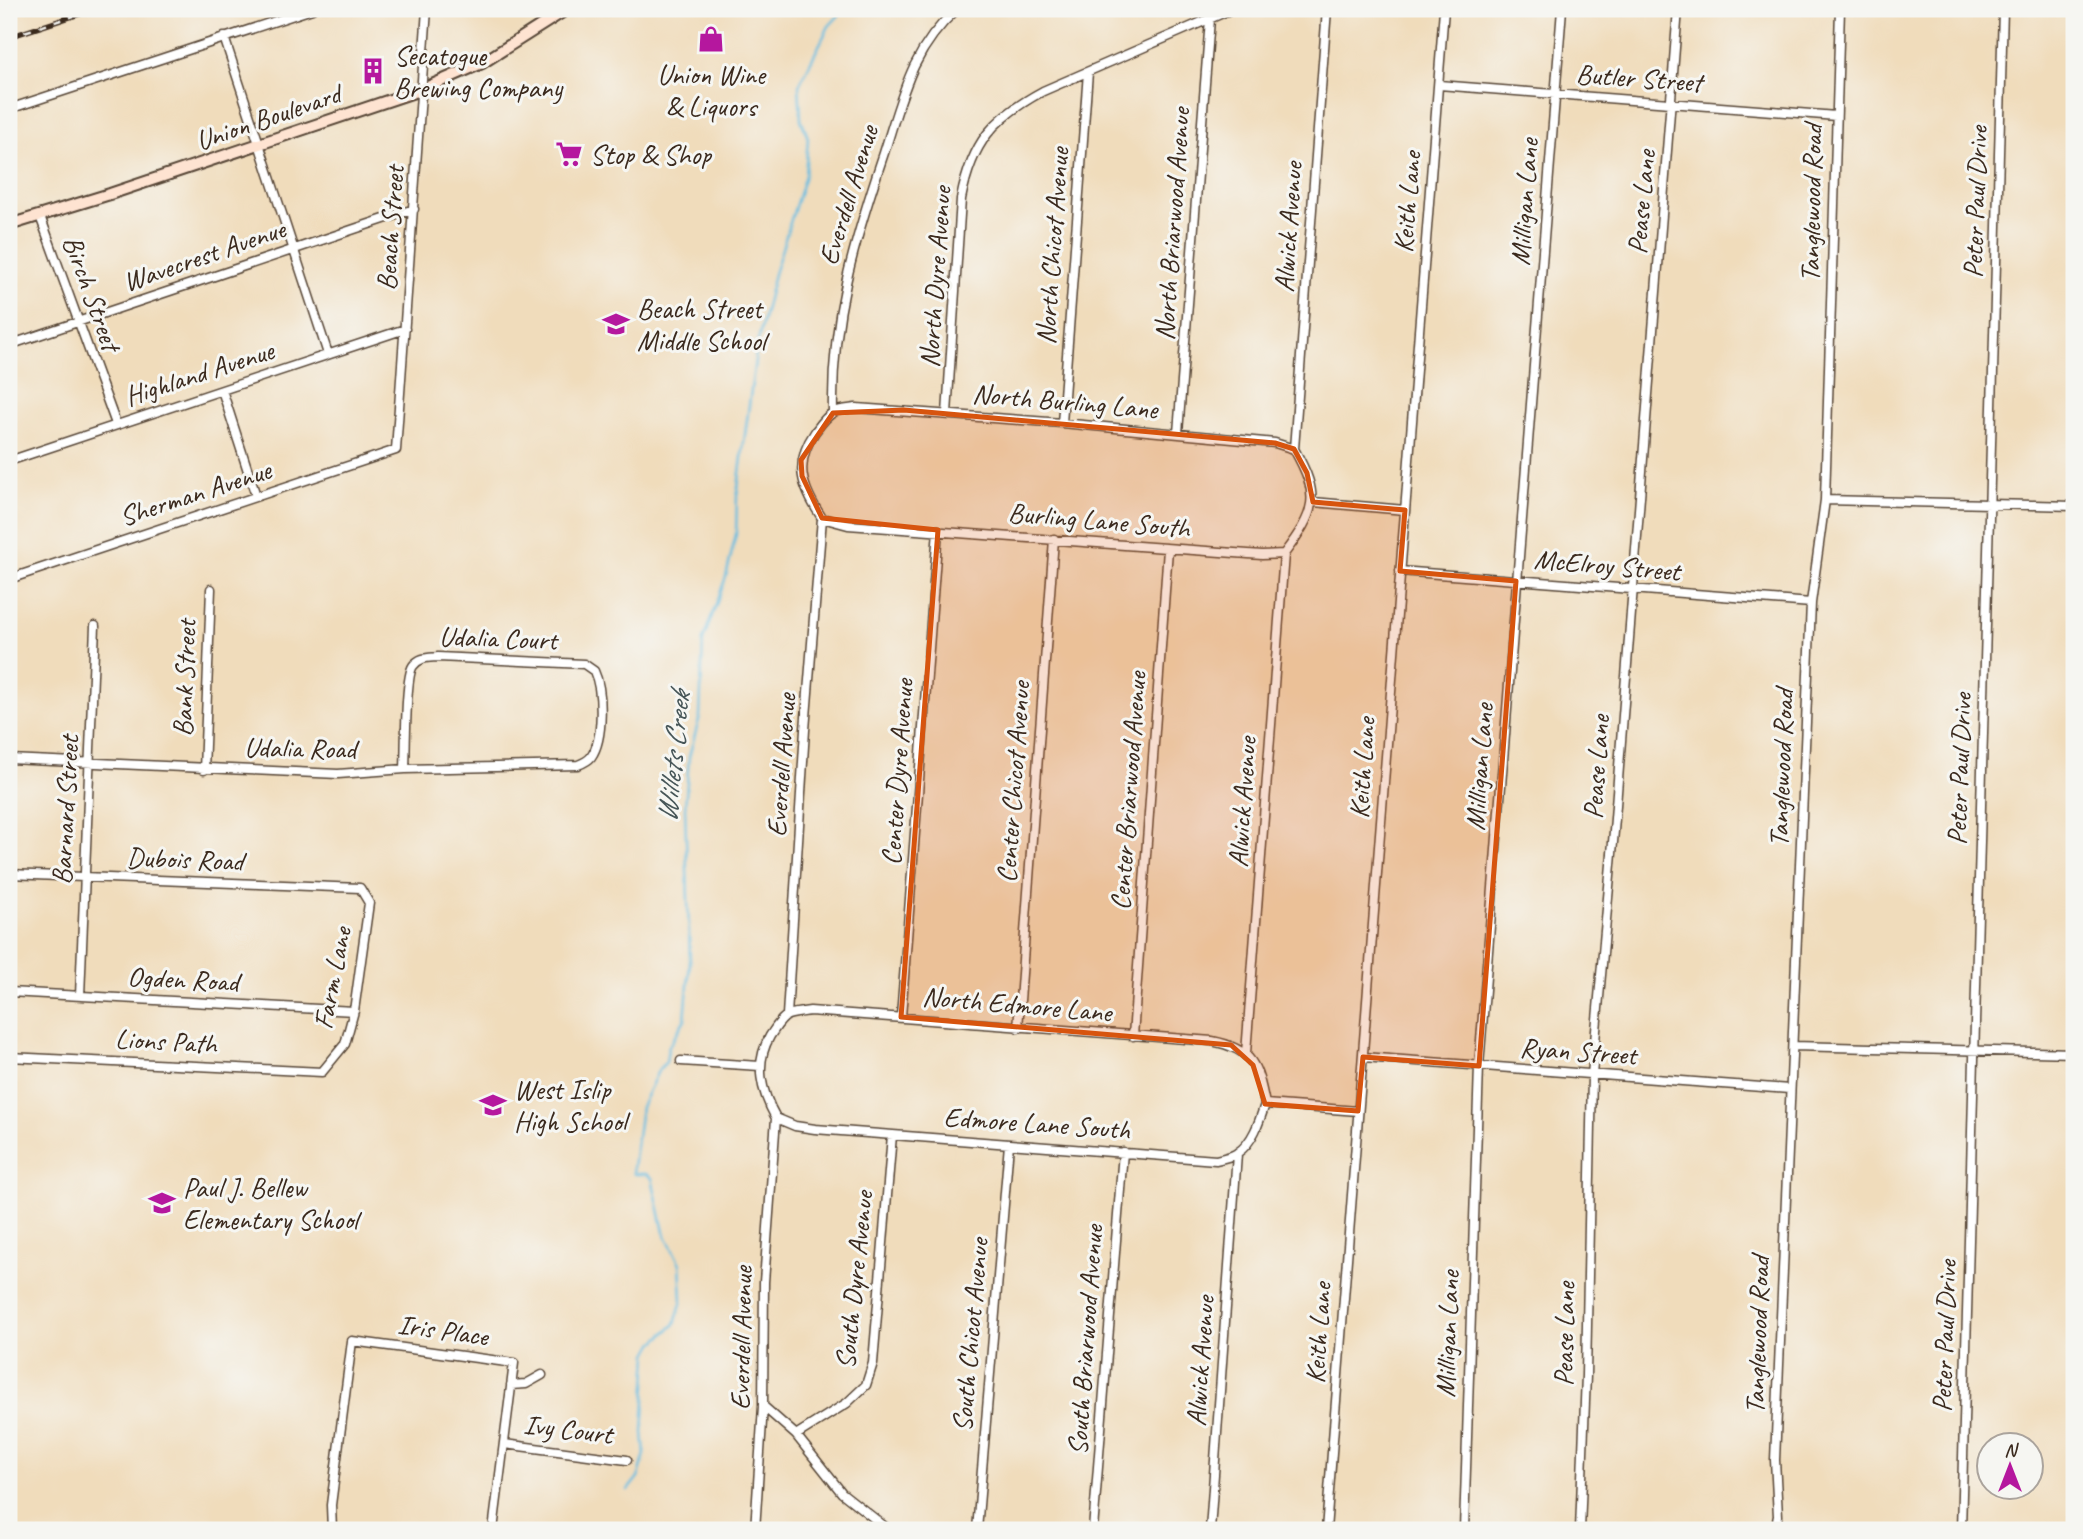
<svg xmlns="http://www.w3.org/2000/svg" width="2083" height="1539" viewBox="0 0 2083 1539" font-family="Caveat,sans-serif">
<rect width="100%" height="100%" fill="#f6f6f2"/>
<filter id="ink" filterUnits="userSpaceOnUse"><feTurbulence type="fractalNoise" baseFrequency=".0143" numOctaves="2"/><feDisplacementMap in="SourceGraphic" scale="14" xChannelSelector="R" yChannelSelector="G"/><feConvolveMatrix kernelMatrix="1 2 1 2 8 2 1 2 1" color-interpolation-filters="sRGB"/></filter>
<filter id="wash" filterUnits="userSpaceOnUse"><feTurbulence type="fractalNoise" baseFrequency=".00686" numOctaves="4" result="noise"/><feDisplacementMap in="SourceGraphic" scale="28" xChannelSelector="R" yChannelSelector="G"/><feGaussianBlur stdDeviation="1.57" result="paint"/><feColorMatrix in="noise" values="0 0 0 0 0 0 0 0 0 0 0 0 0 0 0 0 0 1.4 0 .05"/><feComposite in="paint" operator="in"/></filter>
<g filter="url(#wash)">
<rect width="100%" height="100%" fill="#f0dcbb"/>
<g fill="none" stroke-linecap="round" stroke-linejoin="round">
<path stroke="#63bce0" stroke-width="2.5" d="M628,1490L639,1476L645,1454L643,1432L648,1354L654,1343L675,1324L682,1300L680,1264L664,1232L652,1178L646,1174H634L633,1168L641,1107L659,1069L666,1062L668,1048L685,1019L690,962L685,808L689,757L700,716L703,640L726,577L736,534L737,495L757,345L774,274L805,175L808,138L801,119L799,85L829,26L845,9"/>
</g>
</g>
<g filter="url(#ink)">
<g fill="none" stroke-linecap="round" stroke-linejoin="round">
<g stroke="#564536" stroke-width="11">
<path id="street" d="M224,37L328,354
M1439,85L1836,116
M9,109L312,9
M40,216L116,424
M9,345L414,209
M222,390L256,496
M856,408L1062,423L1275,443L1294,449C1321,497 1316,511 1284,554L1262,555L848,525L822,518C802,488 793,464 815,432C820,425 826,416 834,412C841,409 849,409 856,408Z
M833,413C831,318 854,242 884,153C902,97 911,50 957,9
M947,414L961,199C972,142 993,118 1043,91L1232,9
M1062,423L1088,72
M1178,433L1210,19
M1294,449L1327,9
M9,461L405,329
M1825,500L2074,506
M1313,502L1405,510
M1400,571L1811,603
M9,579L396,450L427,9
M9,759L338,774L405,769L578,765C583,763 588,761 591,757C604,739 603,690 594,671L584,664L438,657C428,658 420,657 413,666C405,677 406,750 405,769
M204,770L211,589
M9,874L360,888L369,903L354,1011L345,1044L322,1072L9,1057
M9,992L354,1011
M80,996L95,626
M787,1015L805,730L822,518
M901,1017L938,530
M1018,1028L1054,539
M1133,1036L1168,549
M1793,1046L2074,1053
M1246,1053L1284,554
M1363,1057L1789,1089
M681,1061L760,1066
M1265,1104L1358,1111
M776,1118L795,1126L815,1129L1216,1160C1222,1158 1232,1157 1237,1153C1253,1143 1260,1120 1265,1104
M511,1385L526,1384L542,1375
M763,1406L796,1435L842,1493L889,1530
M796,1435L847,1403L866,1385L873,1363L892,1135
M504,1444L627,1460
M332,1530L331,1505L352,1341L514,1363L493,1530
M755,1530L763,1406L764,1282L776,1118C761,1091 754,1064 770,1036C775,1029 780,1019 788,1015C794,1013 803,1012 810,1011L1212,1041C1253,1049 1257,1065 1265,1104
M977,1530L1009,1144
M1093,1530L1123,1152
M1210,1530L1237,1154
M1326,1530L1444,9
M1464,1530L1479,1066L1562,9
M1580,1530L1586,1375L1592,1075L1614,831L1678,9
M1775,1530L1778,1516L1775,1460L1811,603L1825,500L1840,9
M1961,1530L2003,9"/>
</g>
<g stroke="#564536" stroke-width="14">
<path id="secondary" d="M9,225L110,194L423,89L482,63L567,9"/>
</g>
<use href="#street" stroke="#fff" stroke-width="8"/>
<use href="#secondary" stroke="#fee3d1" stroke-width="10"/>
<g stroke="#3b2a1e" stroke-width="5">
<path id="rail" d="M9,37L95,9"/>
</g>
<use href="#rail" stroke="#f6f6f2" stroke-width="2.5" stroke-dasharray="8" stroke-linecap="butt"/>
</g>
</g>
<path fill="#d7540e" fill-opacity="0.2" stroke="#d7540e" stroke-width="5" stroke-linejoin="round" d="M904,410L1275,443L1294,449L1307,473L1313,502L1405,510L1400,571L1516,581L1479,1066L1363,1057L1358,1111L1265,1104L1253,1065L1231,1045L901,1017L938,530L822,518L802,476L801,460L833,413Z"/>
<defs>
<g id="shop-bare" transform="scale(2.1)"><path d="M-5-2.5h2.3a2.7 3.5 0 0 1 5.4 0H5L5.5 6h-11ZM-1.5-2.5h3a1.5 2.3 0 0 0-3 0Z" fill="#b5179e" stroke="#f6f6f2" stroke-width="2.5" paint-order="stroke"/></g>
<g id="building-bare" transform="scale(2.1)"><path d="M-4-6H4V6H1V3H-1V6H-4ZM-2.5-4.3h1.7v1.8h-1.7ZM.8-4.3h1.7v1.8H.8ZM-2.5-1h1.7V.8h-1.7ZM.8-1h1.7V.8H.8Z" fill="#b5179e" stroke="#f6f6f2" stroke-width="2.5" paint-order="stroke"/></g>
<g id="supermarket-bare" transform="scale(2.1)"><path d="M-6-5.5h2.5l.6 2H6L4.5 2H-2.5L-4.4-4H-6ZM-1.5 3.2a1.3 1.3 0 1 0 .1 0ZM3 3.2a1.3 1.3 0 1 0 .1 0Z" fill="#b5179e" stroke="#f6f6f2" stroke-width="2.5" paint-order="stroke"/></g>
<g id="school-bare" transform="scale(2.1)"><path d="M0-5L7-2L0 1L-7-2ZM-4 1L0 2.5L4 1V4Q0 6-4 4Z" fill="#b5179e" stroke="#f6f6f2" stroke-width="2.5" paint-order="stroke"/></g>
</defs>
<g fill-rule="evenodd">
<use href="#shop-bare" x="711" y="39"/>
<use href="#building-bare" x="373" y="71"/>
<use href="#supermarket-bare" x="569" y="154"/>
<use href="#school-bare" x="616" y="324"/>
<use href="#school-bare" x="493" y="1105"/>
<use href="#school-bare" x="162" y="1203"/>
</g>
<g text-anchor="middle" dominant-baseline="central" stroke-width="6" stroke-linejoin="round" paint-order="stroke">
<g font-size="28" fill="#3b2a1e" stroke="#f6f6f2" text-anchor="start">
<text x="394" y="55">Secatogue<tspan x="394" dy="32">Brewing Company</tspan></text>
<text x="711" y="74" text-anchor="middle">Union Wine<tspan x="711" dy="32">&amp; Liquors</tspan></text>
<text x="590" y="154">Stop &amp; Shop</text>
<text x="637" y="308">Beach Street<tspan x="637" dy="32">Middle School</tspan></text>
<text x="514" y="1089">West Islip<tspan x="514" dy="32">High School</tspan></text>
<text x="183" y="1187">Paul J. Bellew<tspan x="183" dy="32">Elementary School</tspan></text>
</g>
<g font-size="28" fill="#3b2a1e" stroke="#f6f6f2">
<text transform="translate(1639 78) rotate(4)">Butler Street</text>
<text transform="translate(268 117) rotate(-19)">Union Boulevard</text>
<text transform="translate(848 195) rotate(-73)">Everdell Avenue</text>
<text transform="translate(1407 202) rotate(-85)">Keith Lane</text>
<text transform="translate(1524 202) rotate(-86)">Milligan Lane</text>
<text transform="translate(1641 202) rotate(-85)">Pease Lane</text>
<text transform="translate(1975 202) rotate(-88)">Peter Paul Drive</text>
<text transform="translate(1811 203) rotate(-89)">Tanglewood Road</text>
<text transform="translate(1172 224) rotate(-86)">North Briarwood Avenue</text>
<text transform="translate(1288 227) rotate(-86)">Alwick Avenue</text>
<text transform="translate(390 228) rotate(-86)">Beach Street</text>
<text transform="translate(1052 246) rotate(-86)">North Chicot Avenue</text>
<text transform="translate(204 255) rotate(-19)">Wavecrest Avenue</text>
<text transform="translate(935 277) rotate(-86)">North Dyre Avenue</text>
<text transform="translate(92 293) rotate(70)">Birch Street</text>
<text transform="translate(199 373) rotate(-18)">Highland Avenue</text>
<text transform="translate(1065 401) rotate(5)">North Burling Lane</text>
<text transform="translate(195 493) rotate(-18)">Sherman Avenue</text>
<text transform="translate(1099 520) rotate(5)">Burling Lane South</text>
<text transform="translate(1607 565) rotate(5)">McElroy Street</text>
<text transform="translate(498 638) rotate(2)">Udalia Court</text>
<text transform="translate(184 678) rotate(-88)">Bank Street</text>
<text transform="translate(300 748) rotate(1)">Udalia Road</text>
<text transform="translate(781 765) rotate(-86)">Everdell Avenue</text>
<text transform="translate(1479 767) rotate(-86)">Milligan Lane</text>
<text transform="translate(1596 767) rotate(-86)">Pease Lane</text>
<text transform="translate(1362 768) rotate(-86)">Keith Lane</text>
<text transform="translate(1781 768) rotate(-88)">Tanglewood Road</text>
<text transform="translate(1959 769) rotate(-88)">Peter Paul Drive</text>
<text transform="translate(897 772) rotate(-86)">Center Dyre Avenue</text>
<text transform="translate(1013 782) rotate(-86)">Center Chicot Avenue</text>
<text transform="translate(1128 791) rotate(-86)">Center Briarwood Avenue</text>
<text transform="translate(1242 802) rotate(-86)">Alwick Avenue</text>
<text transform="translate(65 810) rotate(-87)">Barnard Street</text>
<text transform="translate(185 859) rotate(2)">Dubois Road</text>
<text transform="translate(332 978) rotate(-79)">Farm Lane</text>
<text transform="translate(183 979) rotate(3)">Ogden Road</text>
<text transform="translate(1017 1004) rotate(5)">North Edmore Lane</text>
<text transform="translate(166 1041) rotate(3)">Lions Path</text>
<text transform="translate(1578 1051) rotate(4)">Ryan Street</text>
<text transform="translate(1037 1123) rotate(4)">Edmore Lane South</text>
<text transform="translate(854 1280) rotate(-84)">South Dyre Avenue</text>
<text transform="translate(443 1330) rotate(8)">Iris Place</text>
<text transform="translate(1318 1333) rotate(-86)">Keith Lane</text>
<text transform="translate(1447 1334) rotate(-88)">Milligan Lane</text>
<text transform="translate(1564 1334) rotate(-89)">Pease Lane</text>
<text transform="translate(970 1335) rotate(-85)">South Chicot Avenue</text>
<text transform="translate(1757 1335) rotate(-88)">Tanglewood Road</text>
<text transform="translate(1944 1336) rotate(-88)">Peter Paul Drive</text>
<text transform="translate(741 1338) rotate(-89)">Everdell Avenue</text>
<text transform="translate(1085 1340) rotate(-86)">South Briarwood Avenue</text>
<text transform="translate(1200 1361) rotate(-86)">Alwick Avenue</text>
<text transform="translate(568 1429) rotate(7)">Ivy Court</text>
</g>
<g font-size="30" font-style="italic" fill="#475658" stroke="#f6f6f2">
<text transform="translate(673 757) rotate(-84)">Willets Creek</text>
</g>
</g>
<rect width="2083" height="1539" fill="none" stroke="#f6f6f2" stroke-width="35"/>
<g transform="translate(2010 1466)"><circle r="33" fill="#f6f6f2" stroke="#aba49d" stroke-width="2"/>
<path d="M0-5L12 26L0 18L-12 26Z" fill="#b5179e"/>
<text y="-10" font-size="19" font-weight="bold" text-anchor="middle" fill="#3b2a1e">N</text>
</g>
</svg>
